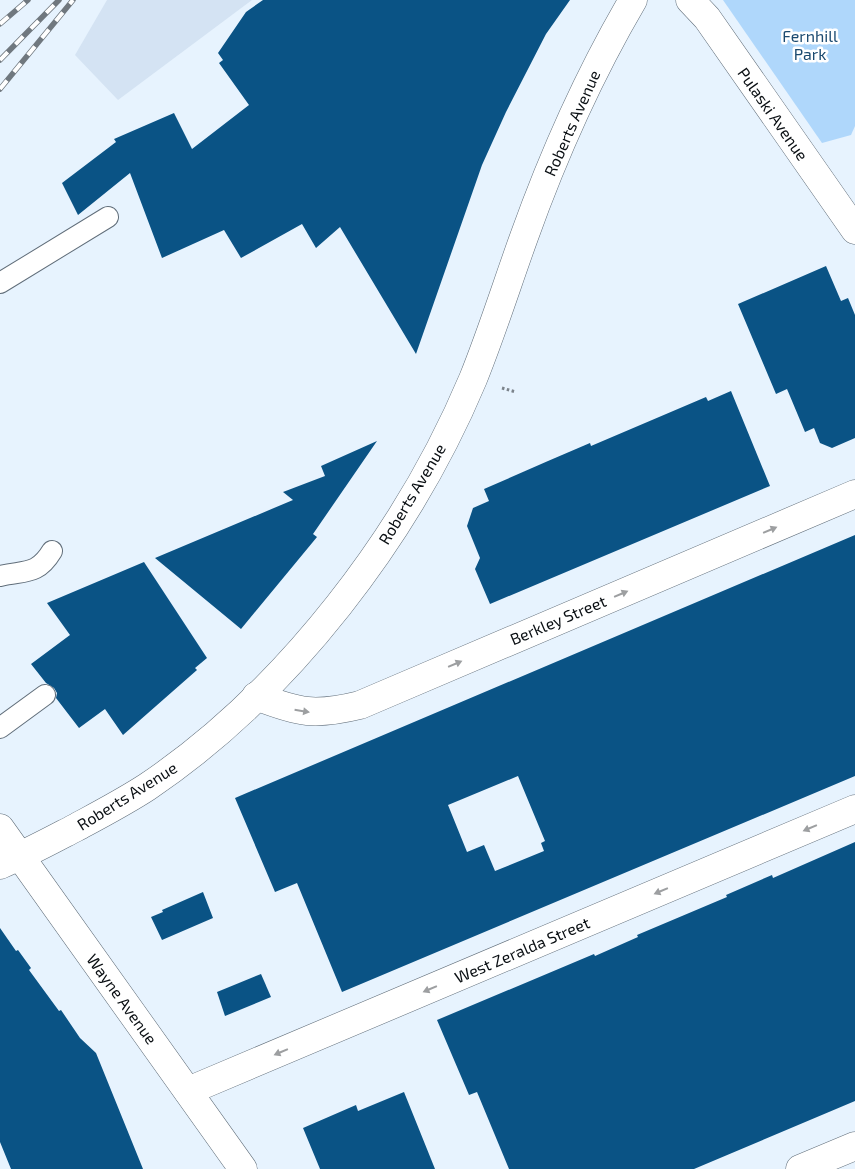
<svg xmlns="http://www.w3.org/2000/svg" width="855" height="1169" font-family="'Exo 2',sans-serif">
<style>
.built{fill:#d4e3f3}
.green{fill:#afd7fb}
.building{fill:#0a5385;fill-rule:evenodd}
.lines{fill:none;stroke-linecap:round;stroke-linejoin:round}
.lane-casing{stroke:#616e7a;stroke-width:22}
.street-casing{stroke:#616e7a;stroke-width:29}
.secondary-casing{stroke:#616e7a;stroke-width:29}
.primary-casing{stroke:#616e7a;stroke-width:29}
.path{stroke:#7b838b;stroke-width:3;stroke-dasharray:2.5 2.5;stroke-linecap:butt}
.lane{stroke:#fff;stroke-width:20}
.street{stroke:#fff;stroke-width:28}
.secondary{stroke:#fff;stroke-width:28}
.primary{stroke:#fff;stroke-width:28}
.rail-casing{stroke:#70787f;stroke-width:5.5}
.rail{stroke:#fff;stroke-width:4;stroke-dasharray:11;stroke-linecap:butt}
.oneway{fill:#9d9fa1}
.labels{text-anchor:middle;stroke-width:5;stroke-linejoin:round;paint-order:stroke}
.park-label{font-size:16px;fill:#1b4a70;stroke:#fff}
.street-label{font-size:16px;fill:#0a0f13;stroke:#fff}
</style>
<rect width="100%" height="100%" fill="#e7f3fe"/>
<polygon class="built" points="107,0 252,0 118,100 75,55"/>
<polygon class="green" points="723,0 855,0 855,126 851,135 822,143"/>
<g class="building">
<polygon points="263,0 570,0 546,34 506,112 482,165 416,354 340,227 316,248 302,224 241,258 224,230 162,258 130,173 78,215 62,183 116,142 114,139 174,113 192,149 249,105 219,63 223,60 218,53 246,12"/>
<polygon points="826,266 841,301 848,298 855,315 855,438 832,448 820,443 814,428 805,432 787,389 776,394 738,304"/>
<polygon points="731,391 770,486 490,604 475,569 480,558 467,526 473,508 489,501 484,489 548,461 590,443 591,446 706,397 708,401"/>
<polygon points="377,441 313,534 317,537 241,629 155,558 293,500 283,492 325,476 321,466"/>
<path d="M 855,535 L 855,776 L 342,992 L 297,883 L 275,892 L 235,798 ZM 518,776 L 545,841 L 541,843 L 544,851 L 495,871 L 484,845 L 467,852 L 448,805 Z"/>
<polygon points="144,562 207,658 195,668 197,670 123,735 105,709 79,728 56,698 57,693 54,688 46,683 31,664 70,635 47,603"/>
<polygon points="855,842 855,1101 694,1169 509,1169 477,1092 469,1095 437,1020 594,954 595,956 638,937 637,935 727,897 726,895 772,875 773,878"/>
<polygon points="203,892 213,918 162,940 151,917 163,912 162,910"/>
<polygon points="0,928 16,951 18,950 31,968 29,970 59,1011 61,1010 80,1038 96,1053 143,1169 11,1169 0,1142"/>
<polygon points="261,974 271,997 225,1016 217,992"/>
<polygon points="404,1092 435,1169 320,1169 303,1128 356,1105 358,1111"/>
</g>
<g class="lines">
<defs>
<g id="lane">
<polyline points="0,283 108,217"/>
<path d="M 0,576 C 24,570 37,576 52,551"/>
<polyline points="0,728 45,695"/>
</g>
<g id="street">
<polyline points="690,0 707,18 855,230"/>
<polyline points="188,1091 855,809"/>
<polyline points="800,1169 855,1146"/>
</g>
<polyline id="secondary" points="0,828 243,1169"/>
<g id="primary">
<path d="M 256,696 C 299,713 315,716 360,705 L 855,494"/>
<path d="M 0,865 C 26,854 50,841 75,828 C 99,815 124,802 147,787 C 288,692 408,534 473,379 C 492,332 507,284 524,237 C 553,156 589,75 633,0"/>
</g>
</defs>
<use href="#lane" class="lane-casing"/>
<use href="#street" class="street-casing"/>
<use href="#secondary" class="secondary-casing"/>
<use href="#primary" class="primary-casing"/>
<polyline class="path" points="502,388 516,392"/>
<use href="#lane" class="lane"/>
<use href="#street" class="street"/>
<use href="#secondary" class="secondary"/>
<use href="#primary" class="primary"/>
<defs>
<g id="rail">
<polyline points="0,24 28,0"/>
<polyline points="0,60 59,0"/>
<polyline points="0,89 73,0"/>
</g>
</defs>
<use href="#rail" class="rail-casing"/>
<use href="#rail" class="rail"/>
</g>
<defs><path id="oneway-solid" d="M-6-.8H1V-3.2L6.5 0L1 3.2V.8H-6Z" transform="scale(1.25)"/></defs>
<g class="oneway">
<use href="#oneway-solid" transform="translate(770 530) rotate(-23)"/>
<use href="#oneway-solid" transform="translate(621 594) rotate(-23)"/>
<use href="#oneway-solid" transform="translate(455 664) rotate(-23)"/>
<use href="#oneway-solid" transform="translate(302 711) rotate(9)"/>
<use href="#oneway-solid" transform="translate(810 828) rotate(157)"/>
<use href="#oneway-solid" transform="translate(661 891) rotate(157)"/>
<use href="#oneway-solid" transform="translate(430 989) rotate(157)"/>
<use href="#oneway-solid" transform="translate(281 1052) rotate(157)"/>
</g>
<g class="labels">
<g class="park-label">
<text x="810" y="42">Fernhill<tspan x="810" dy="18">Park</tspan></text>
</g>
<g class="street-label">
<text transform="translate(773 114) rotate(55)" y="6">Pulaski Avenue</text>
<text transform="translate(572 123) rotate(-66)" y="6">Roberts Avenue</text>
<text transform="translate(412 494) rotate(-59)" y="6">Roberts Avenue</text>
<text transform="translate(558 620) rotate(-23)" y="6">Berkley Street</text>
<text transform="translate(127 796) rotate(-32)" y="6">Roberts Avenue</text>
<text transform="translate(522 950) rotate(-23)" y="6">West Zeralda Street</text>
<text transform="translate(122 999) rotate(54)" y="6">Wayne Avenue</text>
</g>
</g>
</svg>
